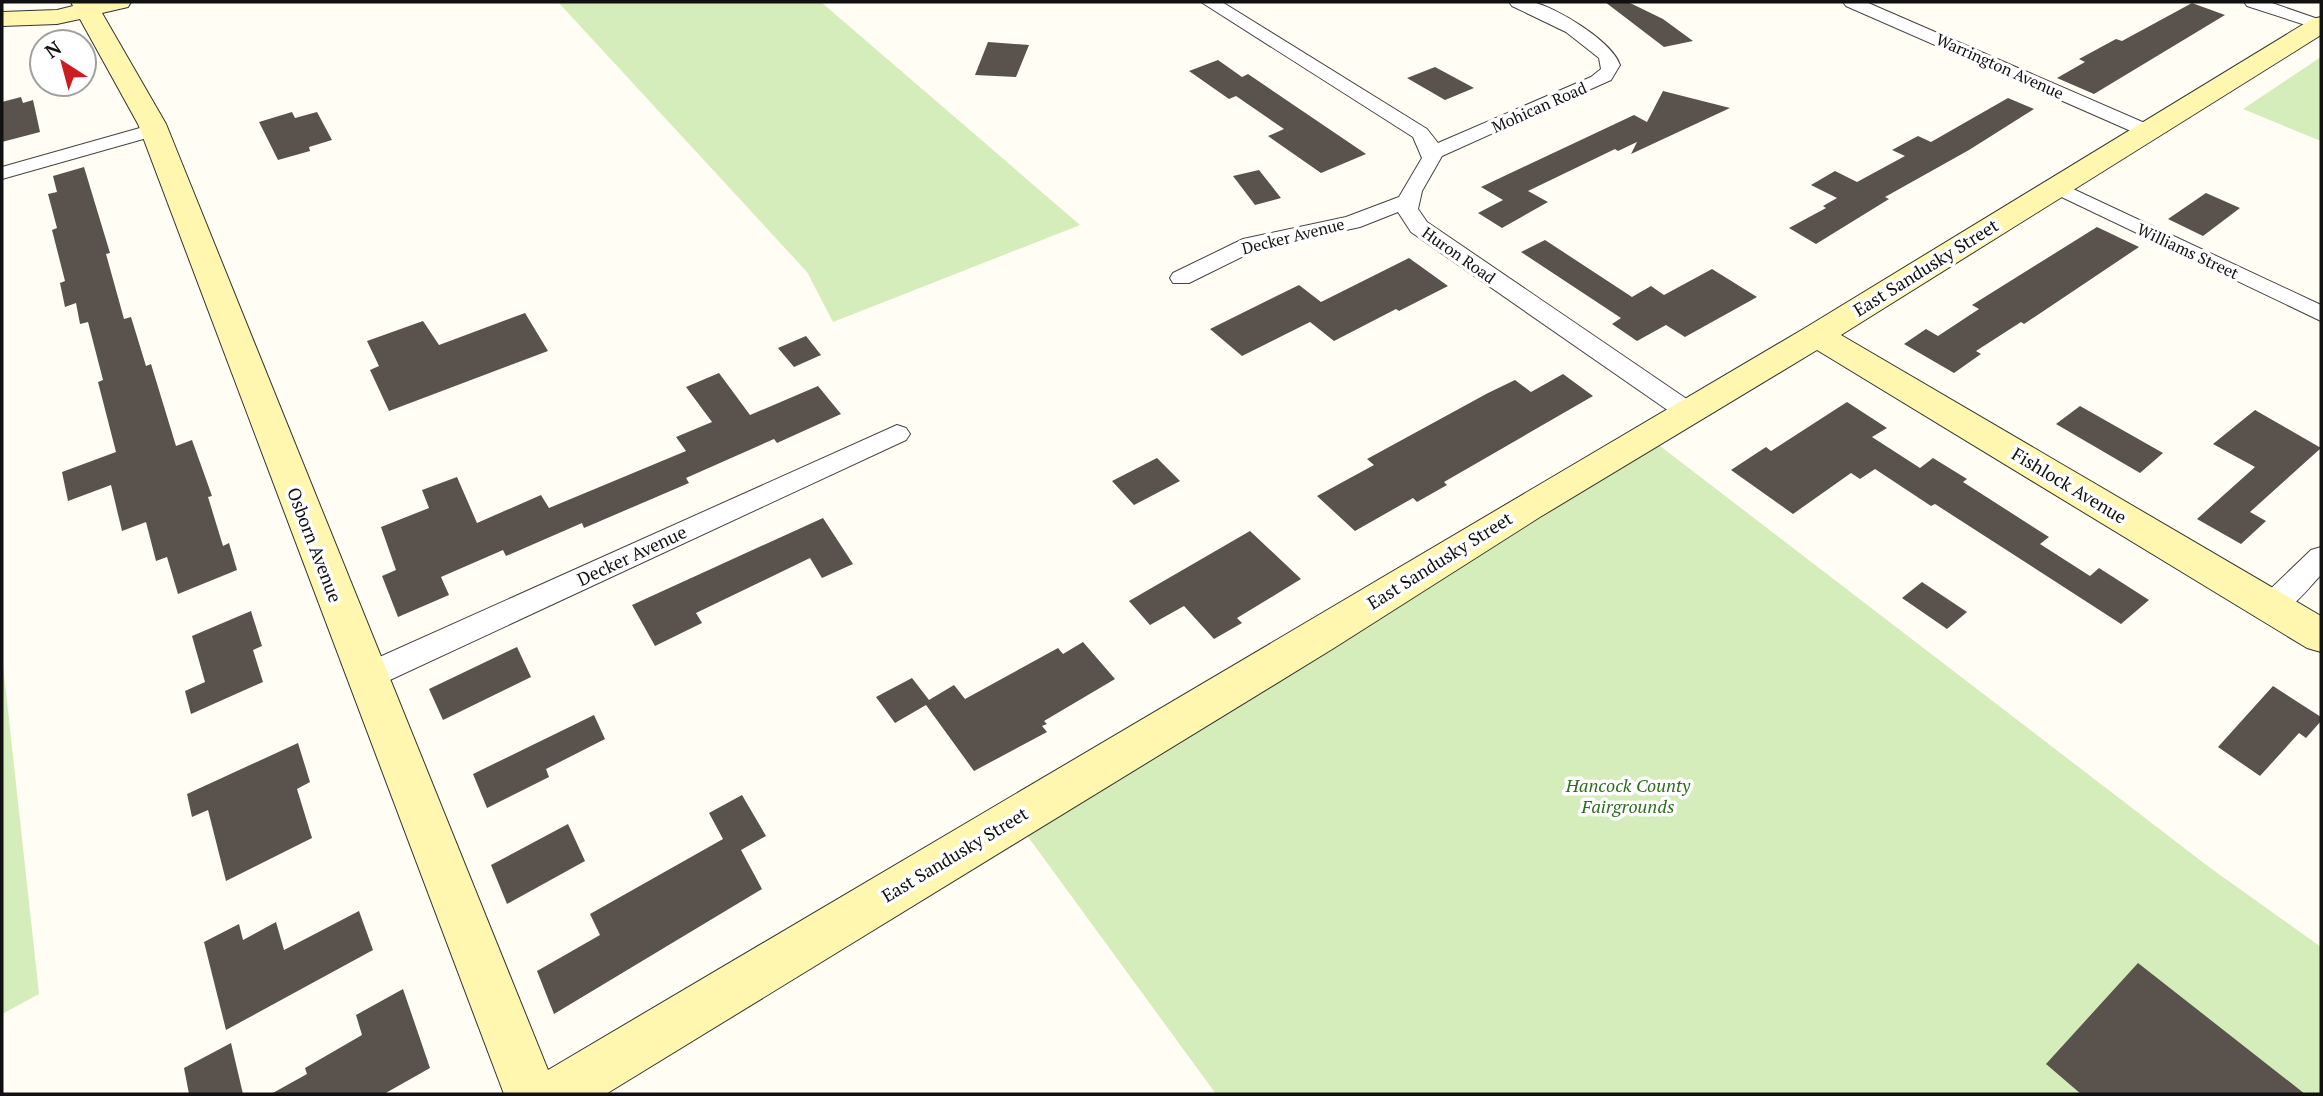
<svg xmlns="http://www.w3.org/2000/svg" width="2323" height="1096" font-family="'PT Serif',serif">
<style>
.green{fill:#d4edba}
.building{fill:#5a524c}
.lines{fill:none;stroke-linecap:round;stroke-linejoin:round}
.street-casing{stroke:#444;stroke-width:2}
.secondary-casing{stroke:#333;stroke-width:2}
.street{fill:#fff;fill-rule:evenodd}
.secondary{fill:#fff7af;fill-rule:evenodd}
.labels{text-anchor:middle;stroke-width:7;stroke-linejoin:round;paint-order:stroke}
.far-street-label{font-size:16px;fill:#111;stroke:#fff}
.street-label{font-size:18px;fill:#111;stroke:#fff}
.park-label{font-size:18px;font-style:italic;fill:#2b6e1b;stroke:#fff}
</style>
<rect width="100%" height="100%" fill="#fffdf4"/>
<g class="green">
<polygon points="558,2 821,2 1080,225 833,322 807,272"/>
<polygon points="2321,57 2321,141 2243,109"/>
<polygon points="1647,436 2209,867 2321,947 2321,1094 1216,1094 1015,819"/>
<polygon points="2,656 39,994 2,1014"/>
</g>
<g class="building">
<polygon points="1605,2 1628,2 1663,19 1693,41 1664,47"/>
<polygon points="2192,3 2225,15 2094,94 2057,78 2085,62 2079,59 2116,39 2122,41"/>
<polygon points="988,42 1029,45 1016,77 975,75"/>
<polygon points="1218,60 1242,77 1248,74 1366,154 1321,173 1268,136 1284,129 1236,96 1229,99 1189,71"/>
<polygon points="1435,67 1474,88 1445,100 1407,78"/>
<polygon points="1663,91 1730,108 1631,154 1637,142 1618,151 1615,149 1528,191 1548,202 1502,228 1478,213 1503,200 1481,187 1634,115 1647,122"/>
<polygon points="21,97 23,103 33,100 40,132 2,142 2,102"/>
<polygon points="2008,98 2034,109 1969,150 1885,197 1889,199 1816,244 1789,228 1826,208 1823,206 1837,198 1811,185 1835,171 1857,182 1905,156 1892,150 1918,136 1931,142"/>
<polygon points="292,112 295,118 317,112 332,140 309,147 310,151 278,160 259,122"/>
<polygon points="84,167 110,253 106,254 124,319 131,317 146,366 151,364 176,446 192,440 212,496 208,497 223,546 229,543 237,570 178,594 167,557 156,561 146,522 122,531 111,485 68,501 62,472 116,452 98,382 103,380 88,322 80,324 76,303 65,307 60,283 65,281 52,230 57,228 48,194 57,192 53,176"/>
<polygon points="1259,170 1281,198 1255,205 1233,176"/>
<polygon points="2206,193 2240,208 2203,236 2168,219"/>
<polygon points="2097,227 2139,247 2024,324 2021,322 1976,351 1981,354 1954,373 1904,344 1926,329 1938,336 1979,309 1972,305"/>
<polygon points="1545,240 1632,297 1651,286 1664,295 1712,269 1757,297 1685,337 1666,325 1637,341 1612,324 1621,318 1521,252"/>
<polygon points="1409,258 1448,286 1399,311 1396,309 1334,341 1310,322 1242,356 1210,329 1299,285 1321,302"/>
<polygon points="525,313 548,351 389,411 370,370 379,366 367,341 423,321 439,345"/>
<polygon points="806,336 821,355 794,367 778,348"/>
<polygon points="719,373 750,415 818,386 841,414 777,443 774,439 686,478 689,483 584,528 582,523 506,556 503,550 441,577 449,595 398,617 382,576 396,570 381,527 429,508 422,490 457,477 477,523 541,495 549,508 686,451 676,437 712,422 686,387"/>
<polygon points="1563,374 1593,396 1444,482 1447,485 1417,502 1413,498 1355,531 1317,496 1374,465 1367,459 1488,393 1515,380 1531,392"/>
<polygon points="1847,402 1887,428 1872,437 1920,468 1933,458 1967,479 1963,482 2049,537 2040,544 2090,576 2099,568 2149,600 2121,624 1935,504 1931,506 1875,469 1860,479 1851,473 1793,514 1731,470 1766,447 1771,451"/>
<polygon points="2080,406 2163,453 2140,473 2056,424"/>
<polygon points="2255,410 2321,448 2250,512 2266,521 2241,544 2197,519 2255,467 2213,444"/>
<polygon points="1157,458 1180,481 1134,505 1112,481"/>
<polygon points="823,518 853,564 822,578 810,558 696,613 702,623 655,646 632,605"/>
<polygon points="1250,531 1301,579 1237,618 1242,623 1214,639 1184,606 1150,625 1129,601"/>
<polygon points="1922,582 1967,612 1947,629 1902,598"/>
<polygon points="251,611 262,646 253,650 263,682 191,714 185,691 205,682 192,636"/>
<polygon points="1083,642 1115,679 1044,721 1047,724 1042,726 1047,732 974,771 926,705 895,723 876,697 912,678 929,700 954,685 965,699 1058,648 1063,654"/>
<polygon points="517,647 531,677 443,720 429,689"/>
<polygon points="2273,686 2321,717 2321,721 2306,738 2299,733 2260,776 2218,747"/>
<polygon points="594,715 605,739 546,769 549,777 487,808 473,774"/>
<polygon points="298,743 310,782 297,789 312,838 226,881 208,810 192,817 187,794"/>
<polygon points="742,795 766,836 741,850 762,889 554,1014 537,971 600,935 590,914 723,839 709,813"/>
<polygon points="568,824 585,861 507,904 491,865"/>
<polygon points="359,911 373,950 226,1030 204,942 239,924 243,940 276,922 284,950"/>
<polygon points="2138,963 2305,1094 2081,1094 2046,1064"/>
<polygon points="403,989 430,1068 384,1094 271,1094 307,1074 305,1068 362,1035 356,1015"/>
<polygon points="231,1043 243,1094 189,1094 184,1068"/>
</g>
<g class="lines">
<defs>
<g id="street">
<path d="M 1201,2 L 1222,2 L 1427,129 L 1438,143 L 1591,77 L 1601,69 L 1599,58 L 1566,32 L 1512,6 L 1509,2 C 1516,2 1525,0 1532,2 C 1556,7 1612,41 1620,65 L 1611,80 L 1442,156 L 1422,191 L 1418,209 L 1427,222 L 1697,406 L 1701,412 L 1697,418 L 1688,421 L 1679,418 L 1411,232 L 1398,212 L 1360,227 L 1258,249 L 1189,283 L 1173,283 L 1170,278 L 1173,273 L 1243,239 L 1346,217 L 1399,197 L 1422,158 L 1413,137 Z"/>
<polygon points="1843,2 1866,2 2154,127 2157,131 2154,135 2140,135 1846,6"/>
<polygon points="2244,2 2269,2 2321,20 2321,30 2247,6"/>
<polygon points="154,124 161,126 164,130 161,134 2,179 2,167"/>
<polygon points="2056,181 2321,305 2321,321 2049,191 2045,187 2049,183"/>
<polygon points="897,425 906,428 910,434 906,440 377,686 366,690 355,686 351,677 355,668"/>
<path d="M 2321,547 L 2321,575 C 2305,591 2285,622 2261,614 L 2256,606 L 2261,598 L 2311,550 Z"/>
</g>
<polygon id="secondary" points="71,2 131,2 128,7 102,13 166,124 548,1070 1805,328 2312,19 2321,17 2321,35 1841,335 2321,616 2321,652 2307,648 1817,350 1540,517 1334,648 606,1094 504,1094 138,124 80,19 57,24 2,26 2,12 57,10 73,6"/>
</defs>
<use href="#street" class="street-casing"/>
<use href="#secondary" class="secondary-casing"/>
<use href="#street" class="street"/>
<use href="#secondary" class="secondary"/>
</g>
<g class="labels">
<g class="far-street-label">
<text transform="translate(2000 66) rotate(24)" y="6">Warrington Avenue</text>
<text transform="translate(1539 107) rotate(-24)" y="6">Mohican Road</text>
<text transform="translate(1293 236) rotate(-14)" y="6">Decker Avenue</text>
<text transform="translate(2188 251) rotate(25)" y="6">Williams Street</text>
<text transform="translate(1459 255) rotate(35)" y="6">Huron Road</text>
</g>
<g class="street-label">
<text transform="translate(1926 268) rotate(-32)" y="6">East Sandusky Street</text>
<text transform="translate(2069 486) rotate(31)" y="6">Fishlock Avenue</text>
<text transform="translate(314 545) rotate(69)" y="6">Osborn Avenue</text>
<text transform="translate(632 556) rotate(-25)" y="6">Decker Avenue</text>
<text transform="translate(1440 561) rotate(-32)" y="6">East Sandusky Street</text>
<text transform="translate(955 855) rotate(-31)" y="6">East Sandusky Street</text>
</g>
<g class="park-label">
<text x="1628" y="792">Hancock County<tspan x="1628" dy="21">Fairgrounds</tspan></text>
</g>
</g>
<rect width="2323" height="1096" fill="none" stroke="#111111" stroke-width="7"/>
<g transform="translate(63 63) rotate(324)"><circle r="33" fill="#ffffff" stroke="#a0a0a0" stroke-width="2"/>
<path d="M0-5L12 26L0 18L-12 26Z" fill="#cb1e24"/>
<text y="-10" font-size="19" font-weight="bold" text-anchor="middle" fill="#111111">N</text>
</g>
</svg>
